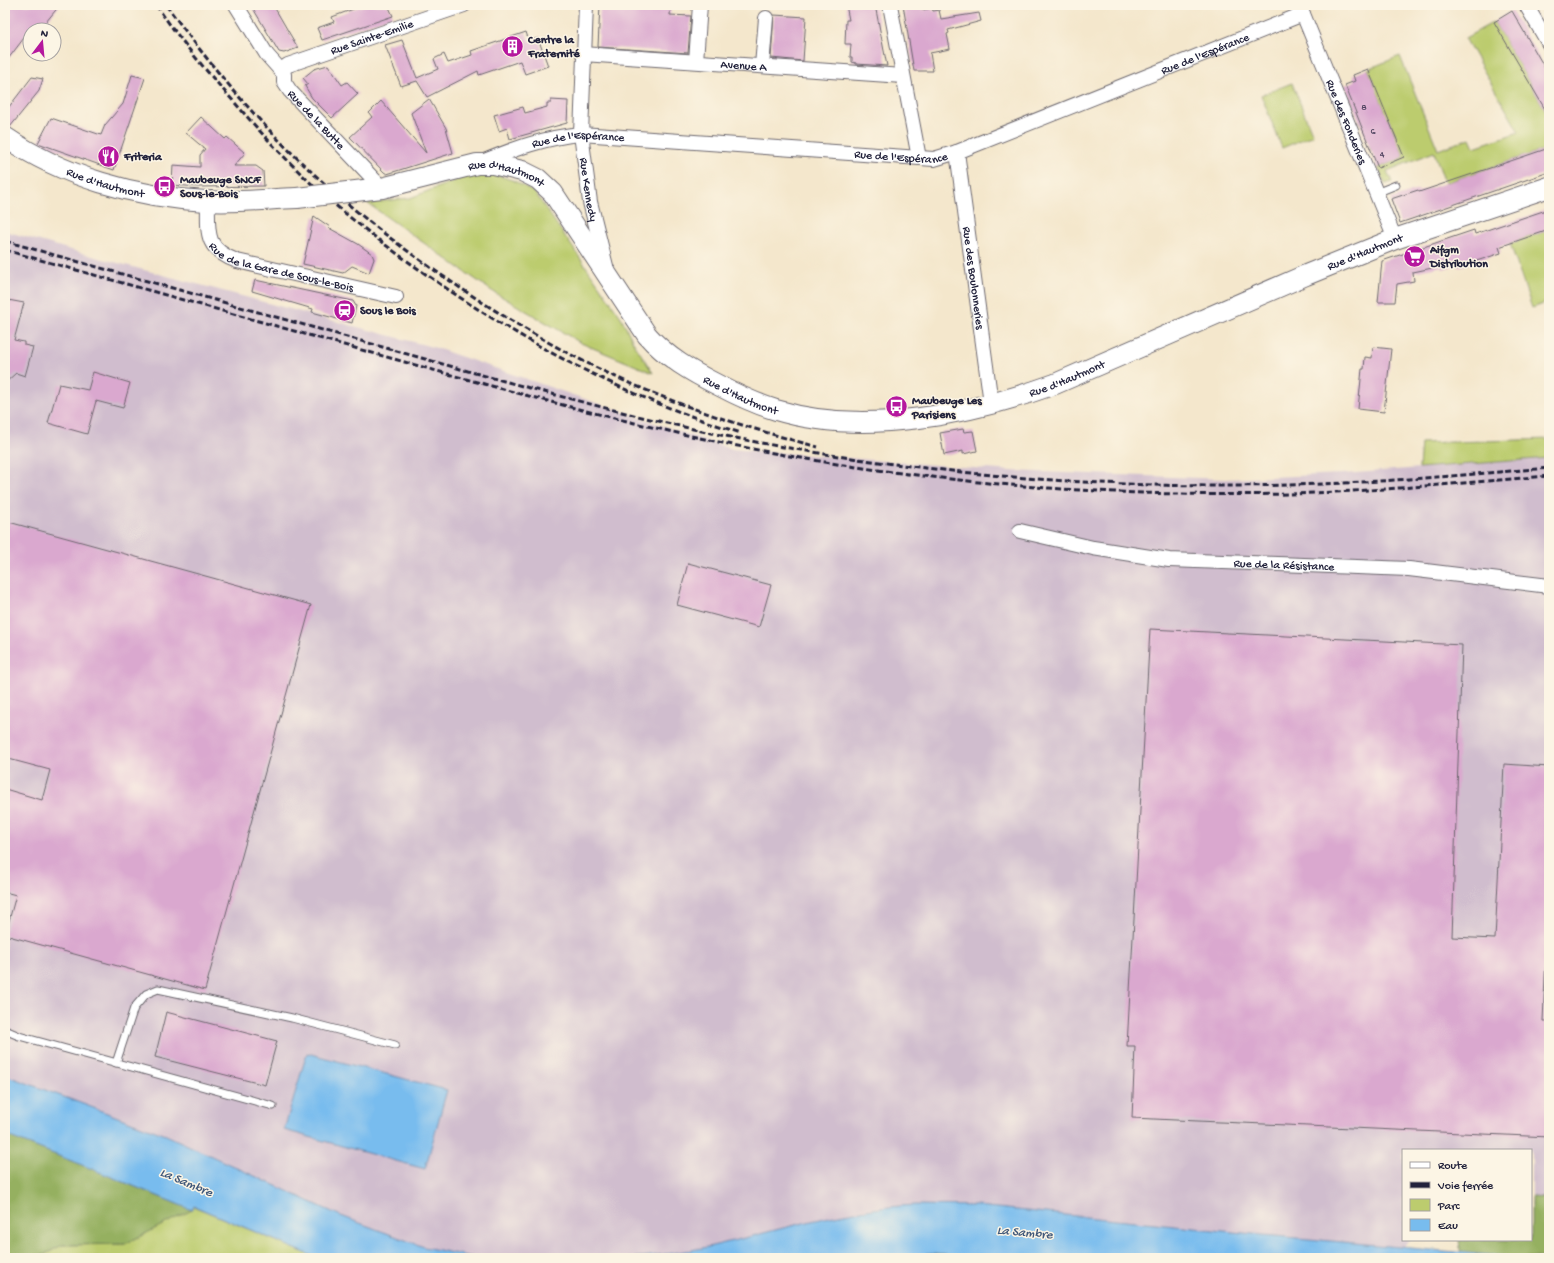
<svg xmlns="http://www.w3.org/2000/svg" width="1554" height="1263" font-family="'Gochi Hand',sans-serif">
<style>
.industrial{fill:#d0bdce}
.green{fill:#bccc6e;stroke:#6f7754}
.forest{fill:#95b061;stroke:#5c694e}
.water{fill:#78bcee;stroke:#4d6f94}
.building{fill:#daa8cf}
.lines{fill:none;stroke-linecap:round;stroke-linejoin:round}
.lane-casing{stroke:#6c676e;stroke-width:9}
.street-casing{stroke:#6c676e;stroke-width:16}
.secondary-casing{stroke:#6c676e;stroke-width:22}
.lane{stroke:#fff;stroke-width:7}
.street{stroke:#fff;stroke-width:14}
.secondary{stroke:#fff;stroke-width:20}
.rail{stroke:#22223b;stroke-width:3;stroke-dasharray:6 3;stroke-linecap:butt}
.secondary-bridge-casing{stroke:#6c676e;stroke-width:22;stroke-linecap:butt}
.secondary-bridge{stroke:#fff;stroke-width:20}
.labels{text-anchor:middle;stroke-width:3;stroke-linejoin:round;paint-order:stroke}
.number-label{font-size:10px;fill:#504460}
.street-label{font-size:12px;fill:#22223b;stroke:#fcf5e5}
.poi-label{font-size:12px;font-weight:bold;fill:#22223b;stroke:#fcf5e5;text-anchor:start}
.water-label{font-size:13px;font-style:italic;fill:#40587a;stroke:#fcf5e5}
</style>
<rect width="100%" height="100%" fill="#fcf5e5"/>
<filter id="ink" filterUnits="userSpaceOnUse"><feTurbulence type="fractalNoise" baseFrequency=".025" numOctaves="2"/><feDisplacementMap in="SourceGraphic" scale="8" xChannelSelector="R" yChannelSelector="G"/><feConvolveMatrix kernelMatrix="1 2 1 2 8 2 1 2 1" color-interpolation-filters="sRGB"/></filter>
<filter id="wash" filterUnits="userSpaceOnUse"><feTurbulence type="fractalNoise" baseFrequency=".012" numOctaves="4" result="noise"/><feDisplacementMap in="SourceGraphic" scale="16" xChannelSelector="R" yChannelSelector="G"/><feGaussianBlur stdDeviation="0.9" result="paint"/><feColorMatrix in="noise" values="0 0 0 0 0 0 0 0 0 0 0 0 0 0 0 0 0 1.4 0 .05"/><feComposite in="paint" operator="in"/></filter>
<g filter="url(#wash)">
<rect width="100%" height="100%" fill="#f4e7cc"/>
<polygon class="industrial" points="5,231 99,258 436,348 731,449 1012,471 1225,479 1343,474 1549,458 1549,1198 1531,1197 1531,1150 1403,1150 1403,1240 1411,1240 1393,1258 984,1258 932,1254 882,1258 317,1258 194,1206 192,1210 87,1167 5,1135"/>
<g class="green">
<polygon points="1494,22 1549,116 1549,148 1445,183 1434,152 1387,171 1392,182 1385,184 1378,168 1404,157 1400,147 1381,146 1371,151 1369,144 1395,134 1387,117 1362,127 1359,121 1385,111 1378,94 1352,104 1349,97 1375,86 1368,69 1400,56 1438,150 1470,138 1474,147 1519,132 1465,38"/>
<polygon points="1292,83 1313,135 1282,148 1261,95"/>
<polygon points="472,174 497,175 515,181 535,193 621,317 633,342 653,373 581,343 492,291 367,203 410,198"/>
<polygon points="1549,230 1549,302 1532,308 1510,243"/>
<polygon points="1549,439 1549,458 1419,468 1421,443"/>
<polygon points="193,1206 317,1258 38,1258 62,1245 125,1244"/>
<polygon points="932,1254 984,1258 882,1258"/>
</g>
<g class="forest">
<polygon points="5,1135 87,1167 192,1210 125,1244 62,1245 38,1258 5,1258"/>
<polygon points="1531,1197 1549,1198 1549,1258 1461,1258 1459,1240 1531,1240"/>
</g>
<g class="water">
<polygon points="307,1053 447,1090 425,1169 284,1130"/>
<polygon points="5,1075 166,1135 341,1216 424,1247 476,1258 317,1258 194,1206 192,1210 87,1167 5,1135"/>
<path d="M 916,1205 L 977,1206 L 1263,1235 L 1524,1258 L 984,1258 L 932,1254 L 882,1258 L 629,1258 C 655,1256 682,1252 708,1247 C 777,1231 845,1208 916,1205 Z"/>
</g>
<g id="blocks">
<g class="building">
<polygon points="5,5 60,5 41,28 36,24 30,30 5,63"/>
<polygon points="251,5 273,5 298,48 284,53 279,52"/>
<polygon points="364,5 388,5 393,16 322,40 317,28 334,22 332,17"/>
<polygon points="600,5 634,5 659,7 659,5 671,5 670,15 691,16 688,53 598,47"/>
<polygon points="846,5 875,5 887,66 856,64 856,63 852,62 852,57 850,57 851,44 845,44 846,20 849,20"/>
<polygon points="903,5 922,5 923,10 932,8 933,11 939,10 941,19 979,13 981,21 948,30 949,33 947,34 950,49 930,53 933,71 914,71"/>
<polygon points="1512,11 1549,75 1549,116 1494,22"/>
<polygon points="774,15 806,17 803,61 771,58"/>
<polygon points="526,32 529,41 538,38 548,66 525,74 520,61 479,75 478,71 427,97 417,81 401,86 385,45 402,40 417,78 438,69 434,59 444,54 448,63 472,55 471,51"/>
<polygon points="328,65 342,85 347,82 358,94 332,118 312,98 305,86 308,84 303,78 314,69"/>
<polygon points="1368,69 1404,157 1378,168 1345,85 1355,81 1353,75"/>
<polygon points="132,75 145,78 114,170 38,143 51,118 101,135 105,125 123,104"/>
<polygon points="32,77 43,79 39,91 10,127 5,126 5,112"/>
<polygon points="429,99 446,128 453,153 387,174 384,172 350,137 372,117 369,113 381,101 426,153 411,113"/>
<polygon points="551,100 568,101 567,123 510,139 507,128 499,131 494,115 523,107 525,113 547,107 547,103 551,103"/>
<polygon points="201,117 225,139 227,137 245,153 234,166 256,166 263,171 264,186 200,187 172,185 173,165 200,167 200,155 205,149 186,133"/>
<polygon points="1549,148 1549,172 1400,223 1391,199 1418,190 1419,192"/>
<polygon points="1549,209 1549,230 1499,247 1501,253 1458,267 1458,264 1443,269 1442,266 1413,272 1414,281 1397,284 1395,302 1378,302 1382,261 1474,230 1475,234"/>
<polygon points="314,216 330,227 329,228 358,244 372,254 374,259 369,273 352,266 343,273 303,264"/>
<polygon points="255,280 353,301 356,306 352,323 312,312 313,309 252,291"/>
<polygon points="8,300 24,303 14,340 24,342 24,345 33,347 25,376 16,373 5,383 5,310"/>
<polygon points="1373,347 1391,349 1384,412 1358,409 1362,369 1364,369 1365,357 1372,358"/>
<polygon points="93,372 130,383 123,408 96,401 87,434 48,423 59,384 88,390"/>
<polygon points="963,429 964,432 973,431 977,451 963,454 963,451 944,455 940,433"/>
<polygon points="5,521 311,605 205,990 5,935 16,895 5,892 5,789 42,800 50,770 5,758 8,744 5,744"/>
<polygon points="688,563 771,585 759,627 677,605"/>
<polygon points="1150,629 1462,645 1452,937 1495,939 1504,764 1549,767 1549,911 1548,911 1543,1021 1549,1021 1549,1137 1132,1118 1135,1046 1127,1046"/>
<polygon points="166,1012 277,1041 265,1085 155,1057"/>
</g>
</g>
</g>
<g filter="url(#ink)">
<use href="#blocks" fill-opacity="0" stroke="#6c676e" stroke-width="1"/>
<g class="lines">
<defs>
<g id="lane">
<polyline points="1376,193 1396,185"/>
<polyline points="5,1030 19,1036 273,1106"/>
<polyline points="116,1063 134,1008 146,994 158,989 292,1018 395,1045"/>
</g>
<g id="street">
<path id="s1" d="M 236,5 L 267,55 L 284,74 L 284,82 L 290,91 L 382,188"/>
<path id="s2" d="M 586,5 L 581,134 L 590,202 L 606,266"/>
<polyline points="890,5 919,158"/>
<path id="s3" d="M 1297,5 L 1303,14 L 1395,239"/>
<polyline points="1526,5 1549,44"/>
<path id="s4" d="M 583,54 L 903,76"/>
<polyline points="696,61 700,5"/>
<polyline points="762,66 766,18"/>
<path id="s5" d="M 281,70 L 288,65 L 464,5"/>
<path id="s6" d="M 957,152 L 991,403"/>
<path id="s7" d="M 482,162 C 514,149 546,137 581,134 L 934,159 L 957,152 L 1303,14"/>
<path id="s8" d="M 208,201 C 208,232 204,249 237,261 L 396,297"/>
<path id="s9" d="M 1020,531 L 1093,548 L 1169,560 L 1409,569 L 1549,586"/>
</g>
<g id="secondary">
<path id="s10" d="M 5,137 C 64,177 135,197 206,201 C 236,203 267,199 297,198"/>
<path id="s11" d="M 364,190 L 382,188 L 477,164 L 493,164 L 522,171 L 538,179 L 553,193 L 647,335 C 666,357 692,372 718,385 C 737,395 756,404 776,410 C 864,437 971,414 1055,384 L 1306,275 L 1395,239 L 1549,187"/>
</g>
</defs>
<use href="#lane" class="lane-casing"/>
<use href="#street" class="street-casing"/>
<use href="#secondary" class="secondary-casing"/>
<use href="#lane" class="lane"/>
<use href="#street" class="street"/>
<use href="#secondary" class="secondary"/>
<g class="rail">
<path d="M 156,5 C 180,40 207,72 235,103 C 261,133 288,162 317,189 C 356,224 399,256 443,286 C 536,350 632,399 741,433"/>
<path d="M 166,5 C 213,69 265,131 324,183 C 369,224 418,260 468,293 C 521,328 576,360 634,385 C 694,411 755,430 818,447"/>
<path d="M 5,241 C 132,277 259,312 386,348 C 485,376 584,404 684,427 C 781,449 881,464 981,474 C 1083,484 1186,488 1289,485 C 1376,483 1462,475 1549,468"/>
<path d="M 5,250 C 137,287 269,324 401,361 C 559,405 716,448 878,470 C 1014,489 1152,497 1289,494 C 1376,491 1462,483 1549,476"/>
</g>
<defs>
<polyline id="secondary-bridge" points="297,198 364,190"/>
</defs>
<use href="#secondary-bridge" class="secondary-bridge-casing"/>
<use href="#secondary-bridge" class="secondary-bridge"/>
</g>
</g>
<defs>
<symbol id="building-disc" viewBox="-11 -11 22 22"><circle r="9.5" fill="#b5179e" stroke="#fcf5e5"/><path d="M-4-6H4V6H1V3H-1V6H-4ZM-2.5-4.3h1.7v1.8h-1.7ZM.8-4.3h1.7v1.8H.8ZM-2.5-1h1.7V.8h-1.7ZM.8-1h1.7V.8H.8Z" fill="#fff"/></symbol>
<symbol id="restaurant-disc" viewBox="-11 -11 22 22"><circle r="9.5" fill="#b5179e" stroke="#fcf5e5"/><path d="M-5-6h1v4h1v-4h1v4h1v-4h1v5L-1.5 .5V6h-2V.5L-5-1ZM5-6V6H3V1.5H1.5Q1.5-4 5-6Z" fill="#fff"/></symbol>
<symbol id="bus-disc" viewBox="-11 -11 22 22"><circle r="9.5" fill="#b5179e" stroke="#fcf5e5"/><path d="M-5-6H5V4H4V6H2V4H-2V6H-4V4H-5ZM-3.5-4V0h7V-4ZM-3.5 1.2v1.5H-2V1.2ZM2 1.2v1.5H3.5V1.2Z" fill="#fff"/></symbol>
<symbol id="supermarket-disc" viewBox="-11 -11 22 22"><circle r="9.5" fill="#b5179e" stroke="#fcf5e5"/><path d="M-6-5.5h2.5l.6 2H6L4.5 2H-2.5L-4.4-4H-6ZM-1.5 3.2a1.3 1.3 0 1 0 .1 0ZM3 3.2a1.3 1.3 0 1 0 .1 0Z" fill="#fff"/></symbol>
<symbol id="station-disc" viewBox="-11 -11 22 22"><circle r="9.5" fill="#b5179e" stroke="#fcf5e5"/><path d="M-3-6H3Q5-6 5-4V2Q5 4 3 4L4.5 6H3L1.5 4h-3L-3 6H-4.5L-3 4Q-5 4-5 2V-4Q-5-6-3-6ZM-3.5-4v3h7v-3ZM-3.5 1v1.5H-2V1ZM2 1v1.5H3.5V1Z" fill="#fff"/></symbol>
</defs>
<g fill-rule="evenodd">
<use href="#building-disc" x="500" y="34" width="25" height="25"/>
<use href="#restaurant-disc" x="96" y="144" width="25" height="25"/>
<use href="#bus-disc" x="152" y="174" width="25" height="25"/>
<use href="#supermarket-disc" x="1402" y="244" width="25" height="25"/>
<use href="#station-disc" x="332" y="298" width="25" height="25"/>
<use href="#bus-disc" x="884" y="394" width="25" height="25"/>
</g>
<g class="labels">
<g class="number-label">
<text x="1364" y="110">8</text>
<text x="1373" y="134">6</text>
<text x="1382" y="157">4</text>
</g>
<g class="street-label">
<text dy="4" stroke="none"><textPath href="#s5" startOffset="97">Rue Sainte-Emilie</textPath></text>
<text dy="4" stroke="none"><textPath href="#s7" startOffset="748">Rue de l'Espérance</textPath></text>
<text dy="4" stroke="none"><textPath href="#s4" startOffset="161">Avenue A</textPath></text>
<text dy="4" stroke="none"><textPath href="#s1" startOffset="142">Rue de la Butte</textPath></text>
<text dy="4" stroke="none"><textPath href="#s3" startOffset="127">Rue des Fonderies</textPath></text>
<text dy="4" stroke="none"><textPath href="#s7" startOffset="100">Rue de l'Espérance</textPath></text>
<text dy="4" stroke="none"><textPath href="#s7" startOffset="424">Rue de l'Espérance</textPath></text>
<text dy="4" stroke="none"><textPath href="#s11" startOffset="147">Rue d'Hautmont</textPath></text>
<text dy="4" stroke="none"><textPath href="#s10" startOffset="111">Rue d'Hautmont</textPath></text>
<text dy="4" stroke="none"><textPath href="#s2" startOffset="185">Rue Kennedy</textPath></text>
<text dy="4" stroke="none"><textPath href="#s11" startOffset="1143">Rue d'Hautmont</textPath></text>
<text dy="4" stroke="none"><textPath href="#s8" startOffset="118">Rue de la Gare de Sous-le-Bois</textPath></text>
<text dy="4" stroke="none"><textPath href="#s6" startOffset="127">Rue des Boulonneries</textPath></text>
<text dy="4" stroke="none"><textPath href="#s11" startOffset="819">Rue d'Hautmont</textPath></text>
<text dy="4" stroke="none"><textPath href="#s11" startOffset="483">Rue d'Hautmont</textPath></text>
<text dy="4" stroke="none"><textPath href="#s9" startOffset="267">Rue de la Résistance</textPath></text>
</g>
<g class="poi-label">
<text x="528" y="43">Centre la<tspan x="528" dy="14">Fraternité</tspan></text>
<text x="124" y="160">Friteria</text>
<text x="180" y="183">Maubeuge SNCF<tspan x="180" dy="14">Sous-le-Bois</tspan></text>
<text x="1430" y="253">Aifgm<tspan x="1430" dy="14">Distribution</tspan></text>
<text x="360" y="314">Sous le Bois</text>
<text x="912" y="404">Maubeuge Les<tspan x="912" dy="14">Parisiens</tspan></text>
</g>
<g class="water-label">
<text transform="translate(187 1181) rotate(23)" y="5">La Sambre</text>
<text transform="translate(1025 1231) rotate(5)" y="5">La Sambre</text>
</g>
</g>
<rect width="1554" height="1263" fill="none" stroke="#fcf5e5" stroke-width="20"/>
<rect x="1402" y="1149" width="130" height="92" fill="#fcf5e5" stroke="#a5a1a1"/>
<rect x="1410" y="1162" width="20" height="6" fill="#ffffff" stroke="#a5a1a1"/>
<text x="1438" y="1169" font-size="12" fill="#22223b">Route</text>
<rect x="1410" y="1182" width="20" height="6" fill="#22223b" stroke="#a5a1a1"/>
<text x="1438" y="1189" font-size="12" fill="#22223b">Voie ferrée</text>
<rect x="1410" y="1199" width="20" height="12" fill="#bccc6e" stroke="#a5a1a1"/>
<text x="1438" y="1209" font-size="12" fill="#22223b">Parc</text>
<rect x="1410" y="1219" width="20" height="12" fill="#78bcee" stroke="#a5a1a1"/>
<text x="1438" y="1229" font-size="12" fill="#22223b">Eau</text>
<g transform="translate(42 42) rotate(16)"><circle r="19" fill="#fcf5e5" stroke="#a5a1a1"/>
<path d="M0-3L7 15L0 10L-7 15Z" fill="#b5179e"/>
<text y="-6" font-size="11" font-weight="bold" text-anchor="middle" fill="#22223b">N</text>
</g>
</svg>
